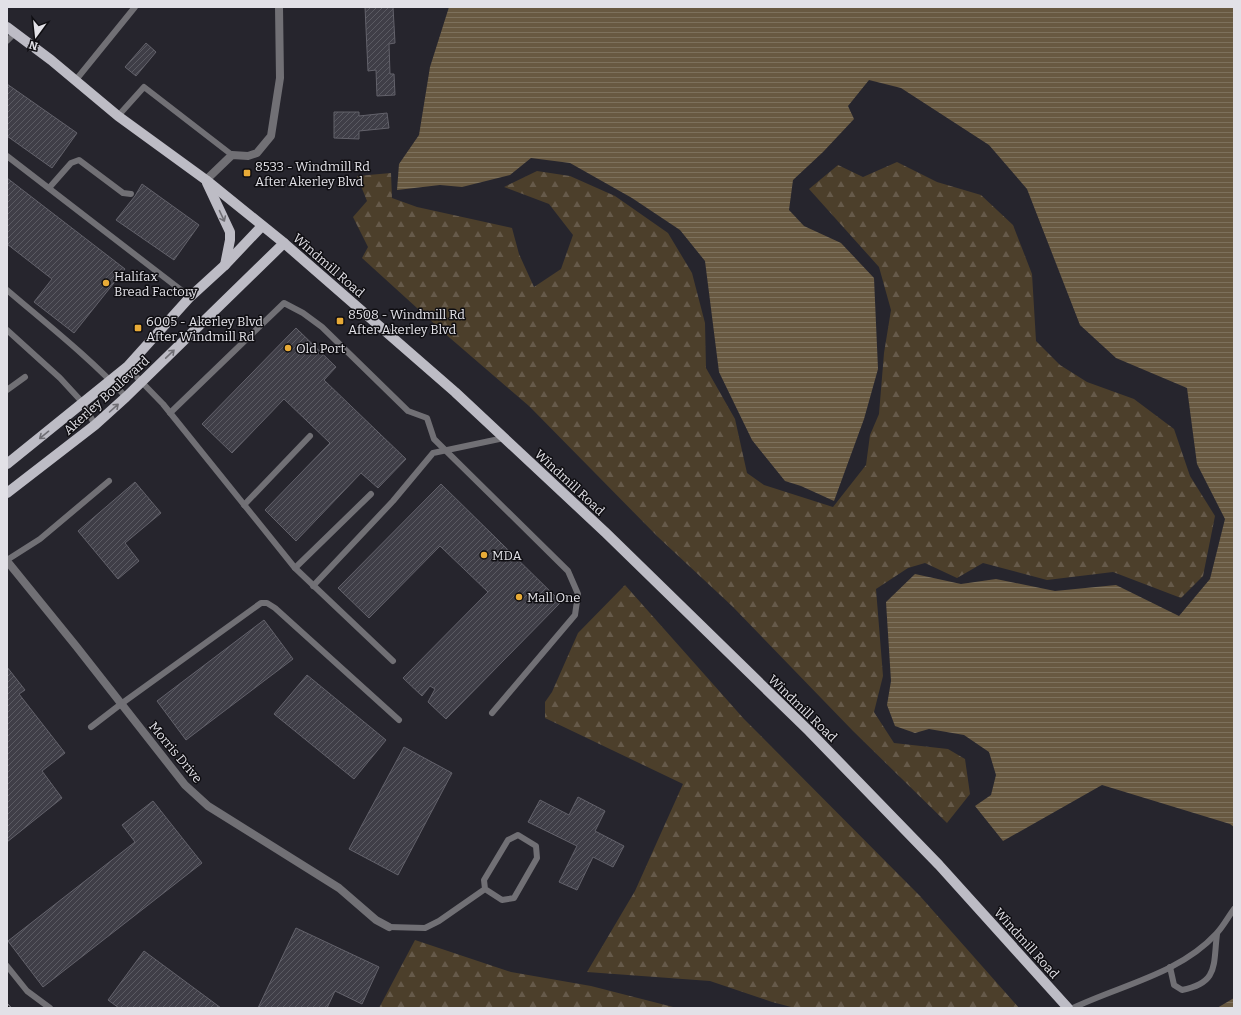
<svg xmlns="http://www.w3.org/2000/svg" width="1241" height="1015" font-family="Bitter,serif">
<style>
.forest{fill:url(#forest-firs)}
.water{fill:url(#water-rules)}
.building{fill:url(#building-hatch);stroke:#63626b}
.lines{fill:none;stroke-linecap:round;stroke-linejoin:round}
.lane{stroke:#717075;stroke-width:6}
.street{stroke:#717075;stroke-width:8}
.primary{stroke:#bdbcc5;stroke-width:10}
.rail-casing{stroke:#a7a6ad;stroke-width:4.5}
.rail{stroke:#0f0e12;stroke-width:3;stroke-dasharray:9;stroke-linecap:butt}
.oneway{stroke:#6f6e74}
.poi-dot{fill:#e8ab37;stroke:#0f0e12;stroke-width:1.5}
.labels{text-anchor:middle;stroke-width:3;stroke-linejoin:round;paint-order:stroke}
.poi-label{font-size:13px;fill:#e2e1e7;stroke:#0f0e12;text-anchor:start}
.street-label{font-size:13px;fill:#e2e1e7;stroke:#0f0e12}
</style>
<defs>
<pattern id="forest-firs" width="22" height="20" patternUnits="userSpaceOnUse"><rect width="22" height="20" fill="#4c3f2b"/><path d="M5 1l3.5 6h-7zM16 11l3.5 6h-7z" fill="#665a4a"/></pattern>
<pattern id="water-rules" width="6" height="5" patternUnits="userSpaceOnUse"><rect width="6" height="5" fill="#685941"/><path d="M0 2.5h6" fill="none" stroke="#7d715c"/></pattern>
<pattern id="building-hatch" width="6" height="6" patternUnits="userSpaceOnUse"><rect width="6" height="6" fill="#3f3e47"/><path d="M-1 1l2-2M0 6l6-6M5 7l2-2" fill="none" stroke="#5a5a62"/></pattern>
</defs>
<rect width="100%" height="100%" fill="#26252d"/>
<g class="forest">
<polygon points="897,162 937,182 981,195 1013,225 1032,274 1036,341 1060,365 1087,382 1134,399 1174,429 1190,476 1215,516 1203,576 1181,598 1113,572 1047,580 983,563 957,578 925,563 908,568 876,589 883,676 874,712 894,743 948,749 965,759 970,794 947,823 853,731 732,606 658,537 529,406 450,338 362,258 368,247 353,217 367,201 357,176 391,173 392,198 417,207 512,228 519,254 534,287 561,269 573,235 549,204 504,187 537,171 570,176 615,196 668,233 692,273 705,323 706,368 735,419 747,473 764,485 833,507 866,465 870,435 879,414 884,353 891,310 879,267 809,189 838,165 863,177"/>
<polygon points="625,585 744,719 920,896 1019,1008 795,1008 772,1002 710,981 587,972 635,891 683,784 545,718 545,702 552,692 578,633"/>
<polygon points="415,940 511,972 591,986 677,1008 379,1008"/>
</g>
<g class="water">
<polygon points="449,7 1234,7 1234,827 1230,824 1102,785 1003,841 975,806 991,795 996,775 989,752 964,735 929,729 915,733 895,726 887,705 891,681 886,602 915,574 961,584 996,579 1055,591 1116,585 1179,616 1210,579 1225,519 1197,464 1187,388 1116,358 1080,325 1027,189 989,145 901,88 869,80 848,106 854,119 823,152 793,180 789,210 804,226 841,243 874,278 878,369 864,419 834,501 801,486 785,481 752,440 719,372 705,261 680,230 632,198 570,163 531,158 510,175 462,187 440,185 397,190 399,164 419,135 430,67"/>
<polygon points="1234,998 1234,1008 1217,1008"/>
</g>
<g class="building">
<polygon points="365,7 393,7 395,43 389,44 390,74 394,74 395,95 377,96 376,70 368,71"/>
<polygon points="146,43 156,52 136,76 125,67"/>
<polygon points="7,84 77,133 52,168 7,136"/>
<polygon points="334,112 359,112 359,116 387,113 389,128 359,131 359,139 334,138"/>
<polygon points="7,178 125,269 74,333 34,302 52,279 7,244"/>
<polygon points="142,184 199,225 174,260 116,220 135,196"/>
<polygon points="296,328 336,367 324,380 406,459 378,488 361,473 296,541 265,510 330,443 284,399 232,453 202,424"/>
<polygon points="135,482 161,513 125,543 139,561 118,579 78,531"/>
<polygon points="441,484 561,602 446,719 428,702 435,689 430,686 422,696 403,678 488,592 440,546 369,618 338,588"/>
<polygon points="264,620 293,659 186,740 157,701"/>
<polygon points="7,667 25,690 19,694 65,753 42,771 62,798 7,842"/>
<polygon points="307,675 386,740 354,779 274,714"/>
<polygon points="404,747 452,773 398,875 349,849"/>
<polygon points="578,797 605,811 595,831 624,846 613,867 593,857 577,890 559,882 577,846 528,822 540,800 569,815"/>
<polygon points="153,801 202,863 43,987 8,941 135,842 122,825"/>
<polygon points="296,928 379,967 362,1004 335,991 327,1008 258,1008"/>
<polygon points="144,951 221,1008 119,1008 108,1000"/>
</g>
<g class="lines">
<g class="lane">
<polyline points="7,41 15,33"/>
<polyline points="75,81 135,7"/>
<polyline points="118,116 144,87 232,155"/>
<polyline points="7,156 190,297"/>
<polyline points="49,188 71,163 79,160 123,193 131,194"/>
<path d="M 7,290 C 48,325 90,358 126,397"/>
<polyline points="7,330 60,378 83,403 95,425"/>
<polyline points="127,367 163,404 295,568 393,661"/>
<polyline points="7,390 25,377"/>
<polyline points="170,413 284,303 303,313 322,327 408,411 427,418 434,439 568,571 578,594 575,615 492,713"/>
<polyline points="244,505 310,436"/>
<polyline points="7,560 40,539 109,481"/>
<polyline points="295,568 371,494"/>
<polyline points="313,586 393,501 433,453 504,438"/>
<polyline points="91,727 121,704 261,603 267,603 275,608 399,720"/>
<polyline points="389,927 425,928 439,921 485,889 484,880 508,840 518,835 536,846 537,858 514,898 502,900 485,889"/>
<polyline points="7,966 27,991 50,1008"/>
<path d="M 1170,967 L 1174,985 L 1182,990 C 1219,983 1213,965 1217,934"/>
<path d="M 1073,1008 C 1121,985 1179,974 1216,934 C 1223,927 1228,917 1234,909"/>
</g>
<g class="street">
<polyline points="206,180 232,155 248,156 257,153 271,136 280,78 279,7"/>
<polyline points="7,561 76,646 185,785 208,806 339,888 376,920 389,927"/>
</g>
<g class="primary">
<polyline points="7,27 51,60 118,116 206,180 284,243 455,392 606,533 809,731 939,865 1068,1008"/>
<polyline points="207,183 230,232 230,240 225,265"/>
<polyline points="7,464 127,367 190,297 225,265 262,226"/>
<polyline points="7,493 95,425 126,397 284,243"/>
</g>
<defs>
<polyline id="rail" points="7,1006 9,1008"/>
</defs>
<use href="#rail" class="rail-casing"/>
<use href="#rail" class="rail"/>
</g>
<defs><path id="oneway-shaft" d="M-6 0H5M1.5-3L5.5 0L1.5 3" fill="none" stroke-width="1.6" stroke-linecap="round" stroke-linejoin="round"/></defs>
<g class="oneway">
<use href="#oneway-shaft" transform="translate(222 216) rotate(65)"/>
<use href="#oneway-shaft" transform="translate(170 354) rotate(-44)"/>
<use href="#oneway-shaft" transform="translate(114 408) rotate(-42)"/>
<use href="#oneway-shaft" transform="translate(44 435) rotate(141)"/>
</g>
<g class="poi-dot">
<rect x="243" y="169" width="8" height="8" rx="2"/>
<circle cx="106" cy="283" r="4"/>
<rect x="336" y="317" width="8" height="8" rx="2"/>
<rect x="134" y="324" width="8" height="8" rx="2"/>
<circle cx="288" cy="348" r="4"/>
<circle cx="484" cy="555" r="4"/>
<circle cx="519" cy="597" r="4"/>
</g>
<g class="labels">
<g class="poi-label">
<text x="255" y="171">8533 - Windmill Rd<tspan x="255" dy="15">After Akerley Blvd</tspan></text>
<text x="114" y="281">Halifax<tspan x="114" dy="15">Bread Factory</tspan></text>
<text x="348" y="319">8508 - Windmill Rd<tspan x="348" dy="15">After Akerley Blvd</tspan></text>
<text x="146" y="326">6005 - Akerley Blvd<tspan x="146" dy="15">After Windmill Rd</tspan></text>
<text x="296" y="353">Old Port</text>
<text x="492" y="560">MDA</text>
<text x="527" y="602">Mall One</text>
</g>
<g class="street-label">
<text transform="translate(329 265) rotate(41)" y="5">Windmill Road</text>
<text transform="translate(106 395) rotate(-42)" y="5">Akerley Boulevard</text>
<text transform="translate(570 482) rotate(43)" y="5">Windmill Road</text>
<text transform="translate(803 708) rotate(44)" y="5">Windmill Road</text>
<text transform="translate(176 752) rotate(50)" y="5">Morris Drive</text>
<text transform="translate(1027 943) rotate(48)" y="5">Windmill Road</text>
</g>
</g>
<rect width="1241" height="1015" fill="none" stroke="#e2e1e7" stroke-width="16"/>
<g transform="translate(36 36) rotate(195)" stroke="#0f0e12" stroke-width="3" paint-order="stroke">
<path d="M0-3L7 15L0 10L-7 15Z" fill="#e2e1e7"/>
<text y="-6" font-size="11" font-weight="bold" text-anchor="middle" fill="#e2e1e7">N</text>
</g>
</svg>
